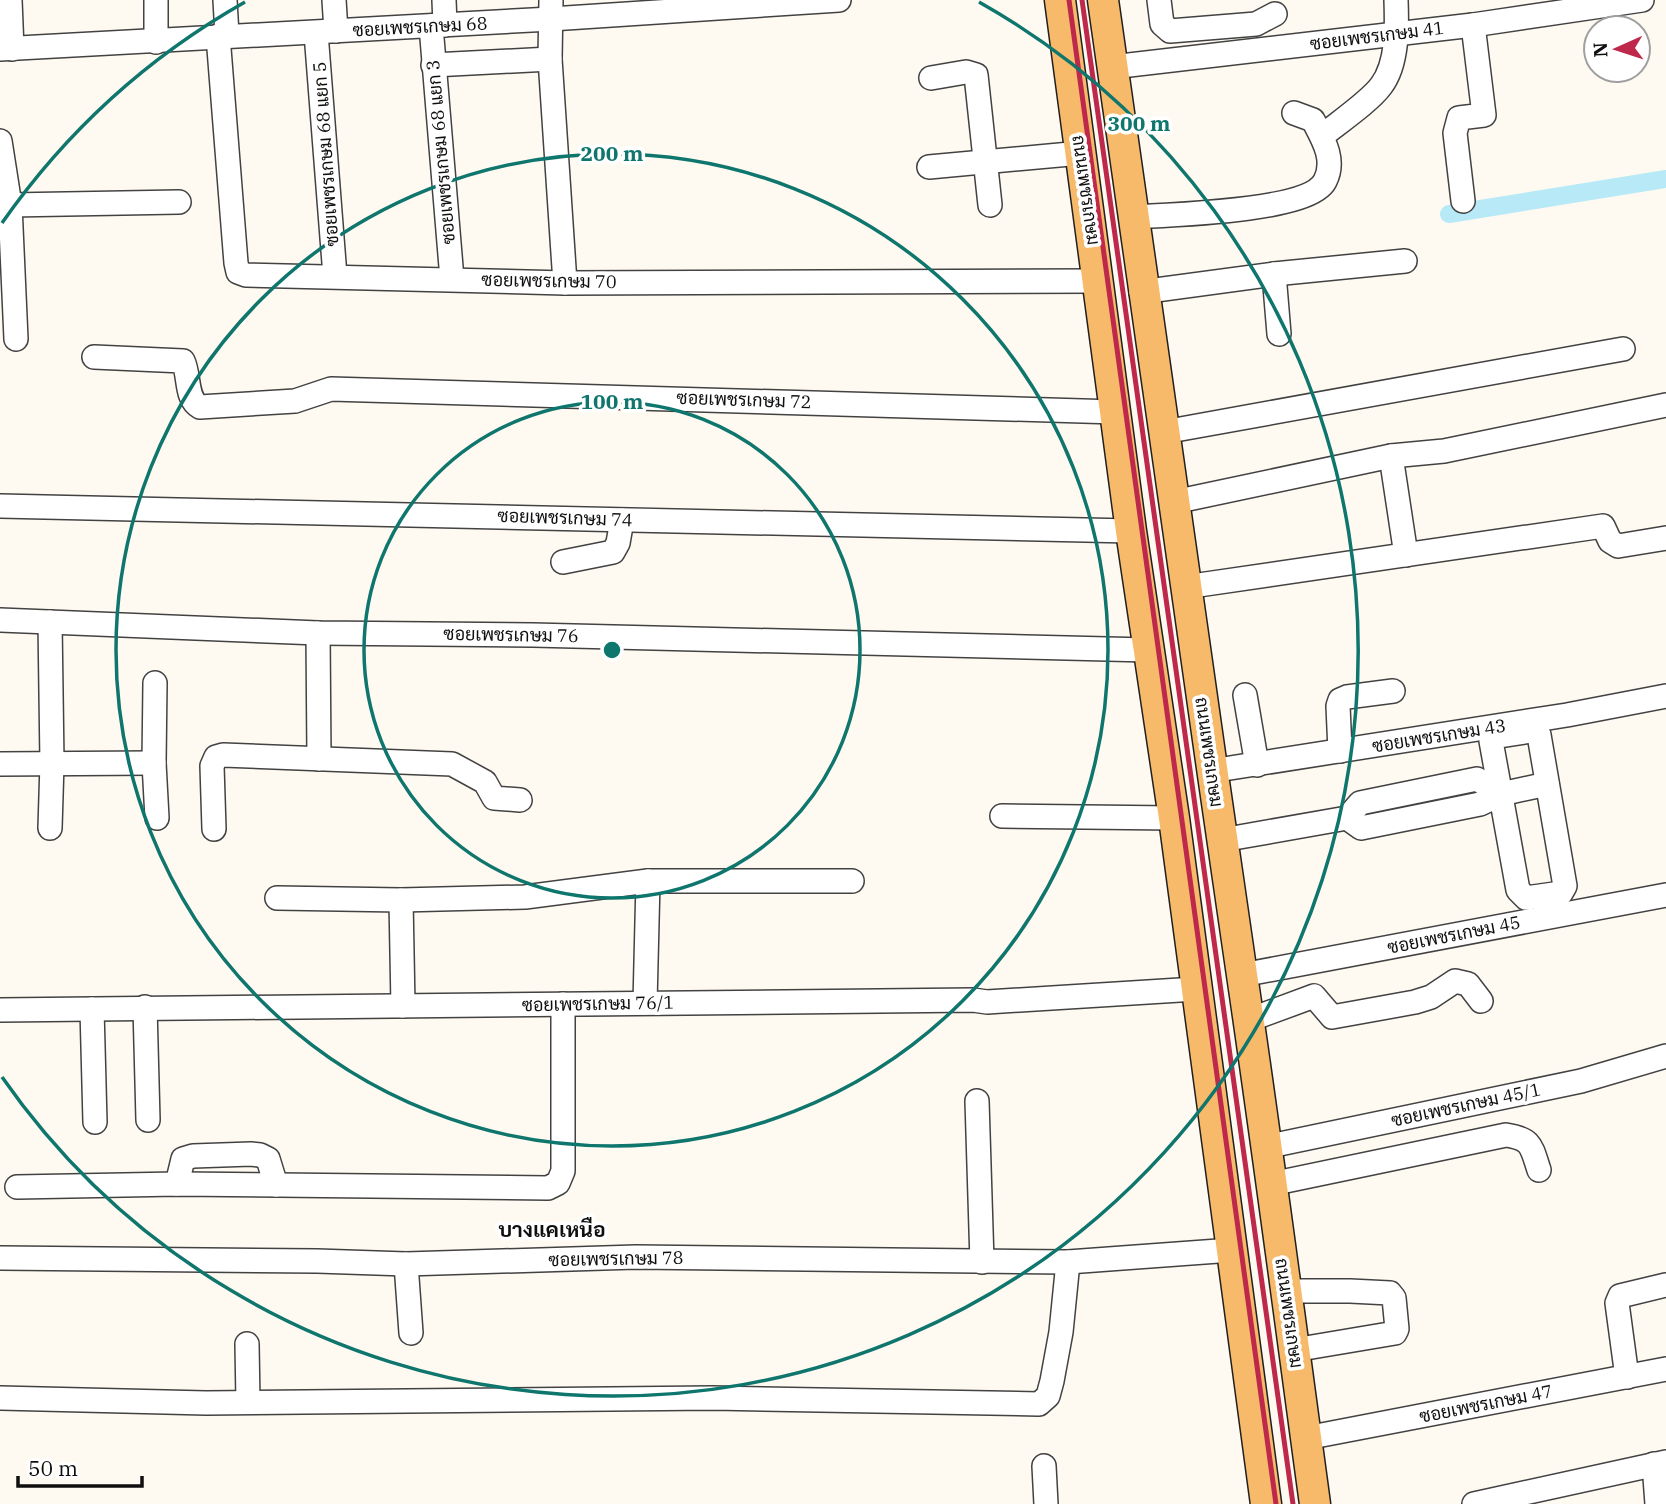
<svg xmlns="http://www.w3.org/2000/svg" width="1666" height="1504" font-family="'IBM Plex Serif',Sarabun,serif">
<style>
.lines{fill:none;stroke-linecap:round;stroke-linejoin:round}
.canal{stroke:#b7eaf6;stroke-width:18}
.minor-casing{stroke:#424242;stroke-width:26}
.major-casing{stroke:#202020;stroke-width:33}
.minor{stroke:#fff;stroke-width:23}
.major{stroke:#f6ba6a;stroke-width:30}
.rail{stroke:#be284b;stroke-width:5}
.ring{fill:none;stroke:#0f766e;stroke-width:3.5}
.labels{text-anchor:middle;stroke-width:7;stroke-linejoin:round;paint-order:stroke}
.street-label{font-size:18px;fill:#0f0f0f;stroke:#fff}
.quarter-label{font-size:21px;font-weight:bold;fill:#0f0f0f;stroke:#fff}
.centre{fill:#0f766e;stroke:#fff;stroke-width:3.5}
.ring-label{font-size:21px;text-anchor:middle;font-weight:bold;fill:#0f766e;stroke:#fff;stroke-width:7;stroke-linejoin:round;paint-order:stroke}
</style>
<rect width="100%" height="100%" fill="#fffaf1"/>
<g class="lines">
<polyline class="canal" points="1449,214 1666,179"/>
<defs>
<g id="minor">
<polyline points="10,0 12,49"/>
<polyline points="156,0 156,42"/>
<polyline points="225,0 227,35"/>
<polyline points="334,0 336,31"/>
<polyline points="444,0 445,25"/>
<polyline points="551,0 550,59 565,283"/>
<polyline points="1159,0 1162,24 1170,31 1256,24 1275,14"/>
<polyline points="431,26 452,279"/>
<polyline points="316,33 335,276"/>
<polyline points="218,36 236,263 238,272 246,275 565,283 1098,281"/>
<polyline points="0,49 551,19 839,0"/>
<polyline points="433,65 550,59"/>
<polyline points="1112,67 1473,25 1642,0"/>
<polyline points="931,78 966,72 976,75 990,205"/>
<path d="M 1322,136 C 1338,123 1369,102 1381,86 C 1398,64 1397,26 1396,0"/>
<polyline points="0,141 10,205 179,202"/>
<polyline points="929,167 1081,153"/>
<polyline points="1463,201 1455,133 1459,118 1484,115 1473,25"/>
<polyline points="10,205 16,339"/>
<path d="M 1132,217 C 1166,215 1309,212 1325,181 C 1336,160 1323,139 1313,120 L 1294,113"/>
<polyline points="1274,274 1279,334"/>
<polyline points="1141,292 1274,274 1405,261"/>
<path d="M 94,357 L 183,361 C 190,375 185,399 200,407 L 295,401 L 331,389 L 1116,412"/>
<polyline points="1164,432 1623,349"/>
<polyline points="1391,456 1406,555"/>
<polyline points="1174,502 1391,456 1444,451 1666,405"/>
<polyline points="0,506 1131,531"/>
<polyline points="563,562 613,552 618,543 622,520"/>
<polyline points="1185,587 1603,526 1610,541 1618,546 1666,538"/>
<polyline points="0,620 318,633 533,635 1148,650"/>
<polyline points="50,622 52,763 50,828"/>
<polyline points="318,633 319,759"/>
<polyline points="155,683 154,763 157,818"/>
<polyline points="1245,695 1257,765"/>
<polygon points="1531,731 1537,732 1539,735 1565,886 1561,893 1526,898 1518,890 1491,741 1493,737"/>
<polyline points="1340,751 1338,706 1340,700 1347,697 1393,691"/>
<polyline points="0,764 154,763"/>
<polyline points="1211,771 1567,715 1666,696"/>
<polygon points="1477,779 1501,794 1480,804 1361,828 1347,818 1360,803"/>
<polyline points="1501,794 1547,784"/>
<polyline points="1002,816 1174,818"/>
<polyline points="214,829 212,766 216,757 223,755 452,764 485,782 494,798 520,800"/>
<polyline points="1222,840 1347,818"/>
<polyline points="277,898 401,900 525,897 648,881 852,881"/>
<polyline points="401,900 403,1006"/>
<polyline points="1242,975 1666,895"/>
<polyline points="645,1003 648,881"/>
<polyline points="145,1007 148,1120"/>
<polyline points="92,1009 95,1122"/>
<polyline points="0,1010 973,1000 987,1002 1196,989"/>
<polyline points="1249,1020 1314,996 1332,1017 1415,1002 1431,997 1455,981 1468,984 1481,1001"/>
<polyline points="977,1101 982,1262"/>
<polyline points="1265,1147 1581,1081 1666,1056"/>
<polyline points="177,1184 183,1159 193,1156 251,1154 260,1155 268,1159 276,1185"/>
<path d="M 1271,1184 L 1506,1135 C 1532,1139 1531,1146 1539,1170"/>
<polyline points="17,1187 177,1184 548,1188 558,1183 563,1171 563,1004"/>
<polyline points="0,1258 317,1261 406,1264 636,1257 1068,1262 1232,1250"/>
<polyline points="406,1264 411,1333"/>
<polyline points="1286,1291 1350,1291 1390,1293 1394,1298 1397,1329 1395,1333 1294,1350"/>
<polyline points="247,1344 248,1402"/>
<polyline points="1627,1377 1617,1303 1620,1296 1666,1285"/>
<polyline points="0,1398 206,1403 713,1398 1039,1404 1048,1396 1052,1381 1061,1332 1068,1262"/>
<polyline points="1306,1438 1666,1369"/>
<polyline points="1654,1464 1657,1504"/>
<polyline points="1044,1466 1046,1504"/>
<polyline points="1474,1504 1666,1462"/>
</g>
<g id="major">
<polyline points="1060,0 1131,531 1174,818 1266,1504"/>
<path d="M 1103,0 C 1147,325 1195,650 1242,975 C 1268,1151 1291,1328 1315,1504"/>
</g>
</defs>
<use href="#minor" class="minor-casing"/>
<use href="#major" class="major-casing"/>
<use href="#minor" class="minor"/>
<use href="#major" class="major"/>
<g class="rail">
<polyline points="1069,0 1276,1504"/>
<polyline points="1082,0 1293,1504"/>
</g>
</g>
<g class="ring">
<circle cx="612" cy="650" r="248"/>
<circle cx="612" cy="650" r="496"/>
<path d="M2 223A745 745 0 0 1 245 2M979 2A745 745 0 1 1 2 1077"/>
</g>
<g class="labels">
<g class="street-label">
<text transform="translate(420 27) rotate(-3)" y="6">ซอยเพชรเกษม 68</text>
<text transform="translate(1377 36) rotate(-7)" y="6">ซอยเพชรเกษม 41</text>
<text transform="translate(441 152) rotate(-95)" y="6">ซอยเพชรเกษม 68 แยก 3</text>
<text transform="translate(326 154) rotate(-94)" y="6">ซอยเพชรเกษม 68 แยก 5</text>
<text transform="translate(1086 190) rotate(82)" y="6">ถนนเพชรเกษม</text>
<text transform="translate(549 281) rotate(1)" y="6">ซอยเพชรเกษม 70</text>
<text transform="translate(744 400) rotate(2)" y="6">ซอยเพชรเกษม 72</text>
<text transform="translate(565 518) rotate(2)" y="6">ซอยเพชรเกษม 74</text>
<text transform="translate(511 635) rotate(1)" y="6">ซอยเพชรเกษม 76</text>
<text transform="translate(1439 736) rotate(-9)" y="6">ซอยเพชรเกษม 43</text>
<text transform="translate(1209 752) rotate(82)" y="6">ถนนเพชรเกษม</text>
<text transform="translate(1454 935) rotate(-11)" y="6">ซอยเพชรเกษม 45</text>
<text transform="translate(598 1004) rotate(-1)" y="6">ซอยเพชรเกษม 76/1</text>
<text transform="translate(1466 1105) rotate(-12)" y="6">ซอยเพชรเกษม 45/1</text>
<text transform="translate(616 1259) rotate(-1)" y="6">ซอยเพชรเกษม 78</text>
<text transform="translate(1289 1313) rotate(82)" y="6">ถนนเพชรเกษม</text>
<text transform="translate(1486 1404) rotate(-11)" y="6">ซอยเพชรเกษม 47</text>
</g>
<g class="quarter-label">
<text x="552" y="1237">บางแคเหนือ</text>
</g>
</g>
<circle cx="612" cy="650" r="10" class="centre"/>
<g class="ring-label">
<text x="1139" y="131">300 m</text>
<text x="612" y="161">200 m</text>
<text x="612" y="409">100 m</text>
</g>
<g transform="translate(1617 49) rotate(267)"><circle r="33" fill="#ffffff" stroke="#9f9f9f" stroke-width="2"/>
<path d="M0-5L12 26L0 18L-12 26Z" fill="#be284b"/>
<text y="-10" font-size="19" font-weight="bold" text-anchor="middle" fill="#0f0f0f">N</text>
</g>
<path d="M18 1476v10h124v-10" fill="none" stroke="#0f0f0f" stroke-width="3.5"/>
<text x="28" y="1476" font-size="21" fill="#0f0f0f" stroke="#ffffff" stroke-width="5" paint-order="stroke">50 m</text>
</svg>
